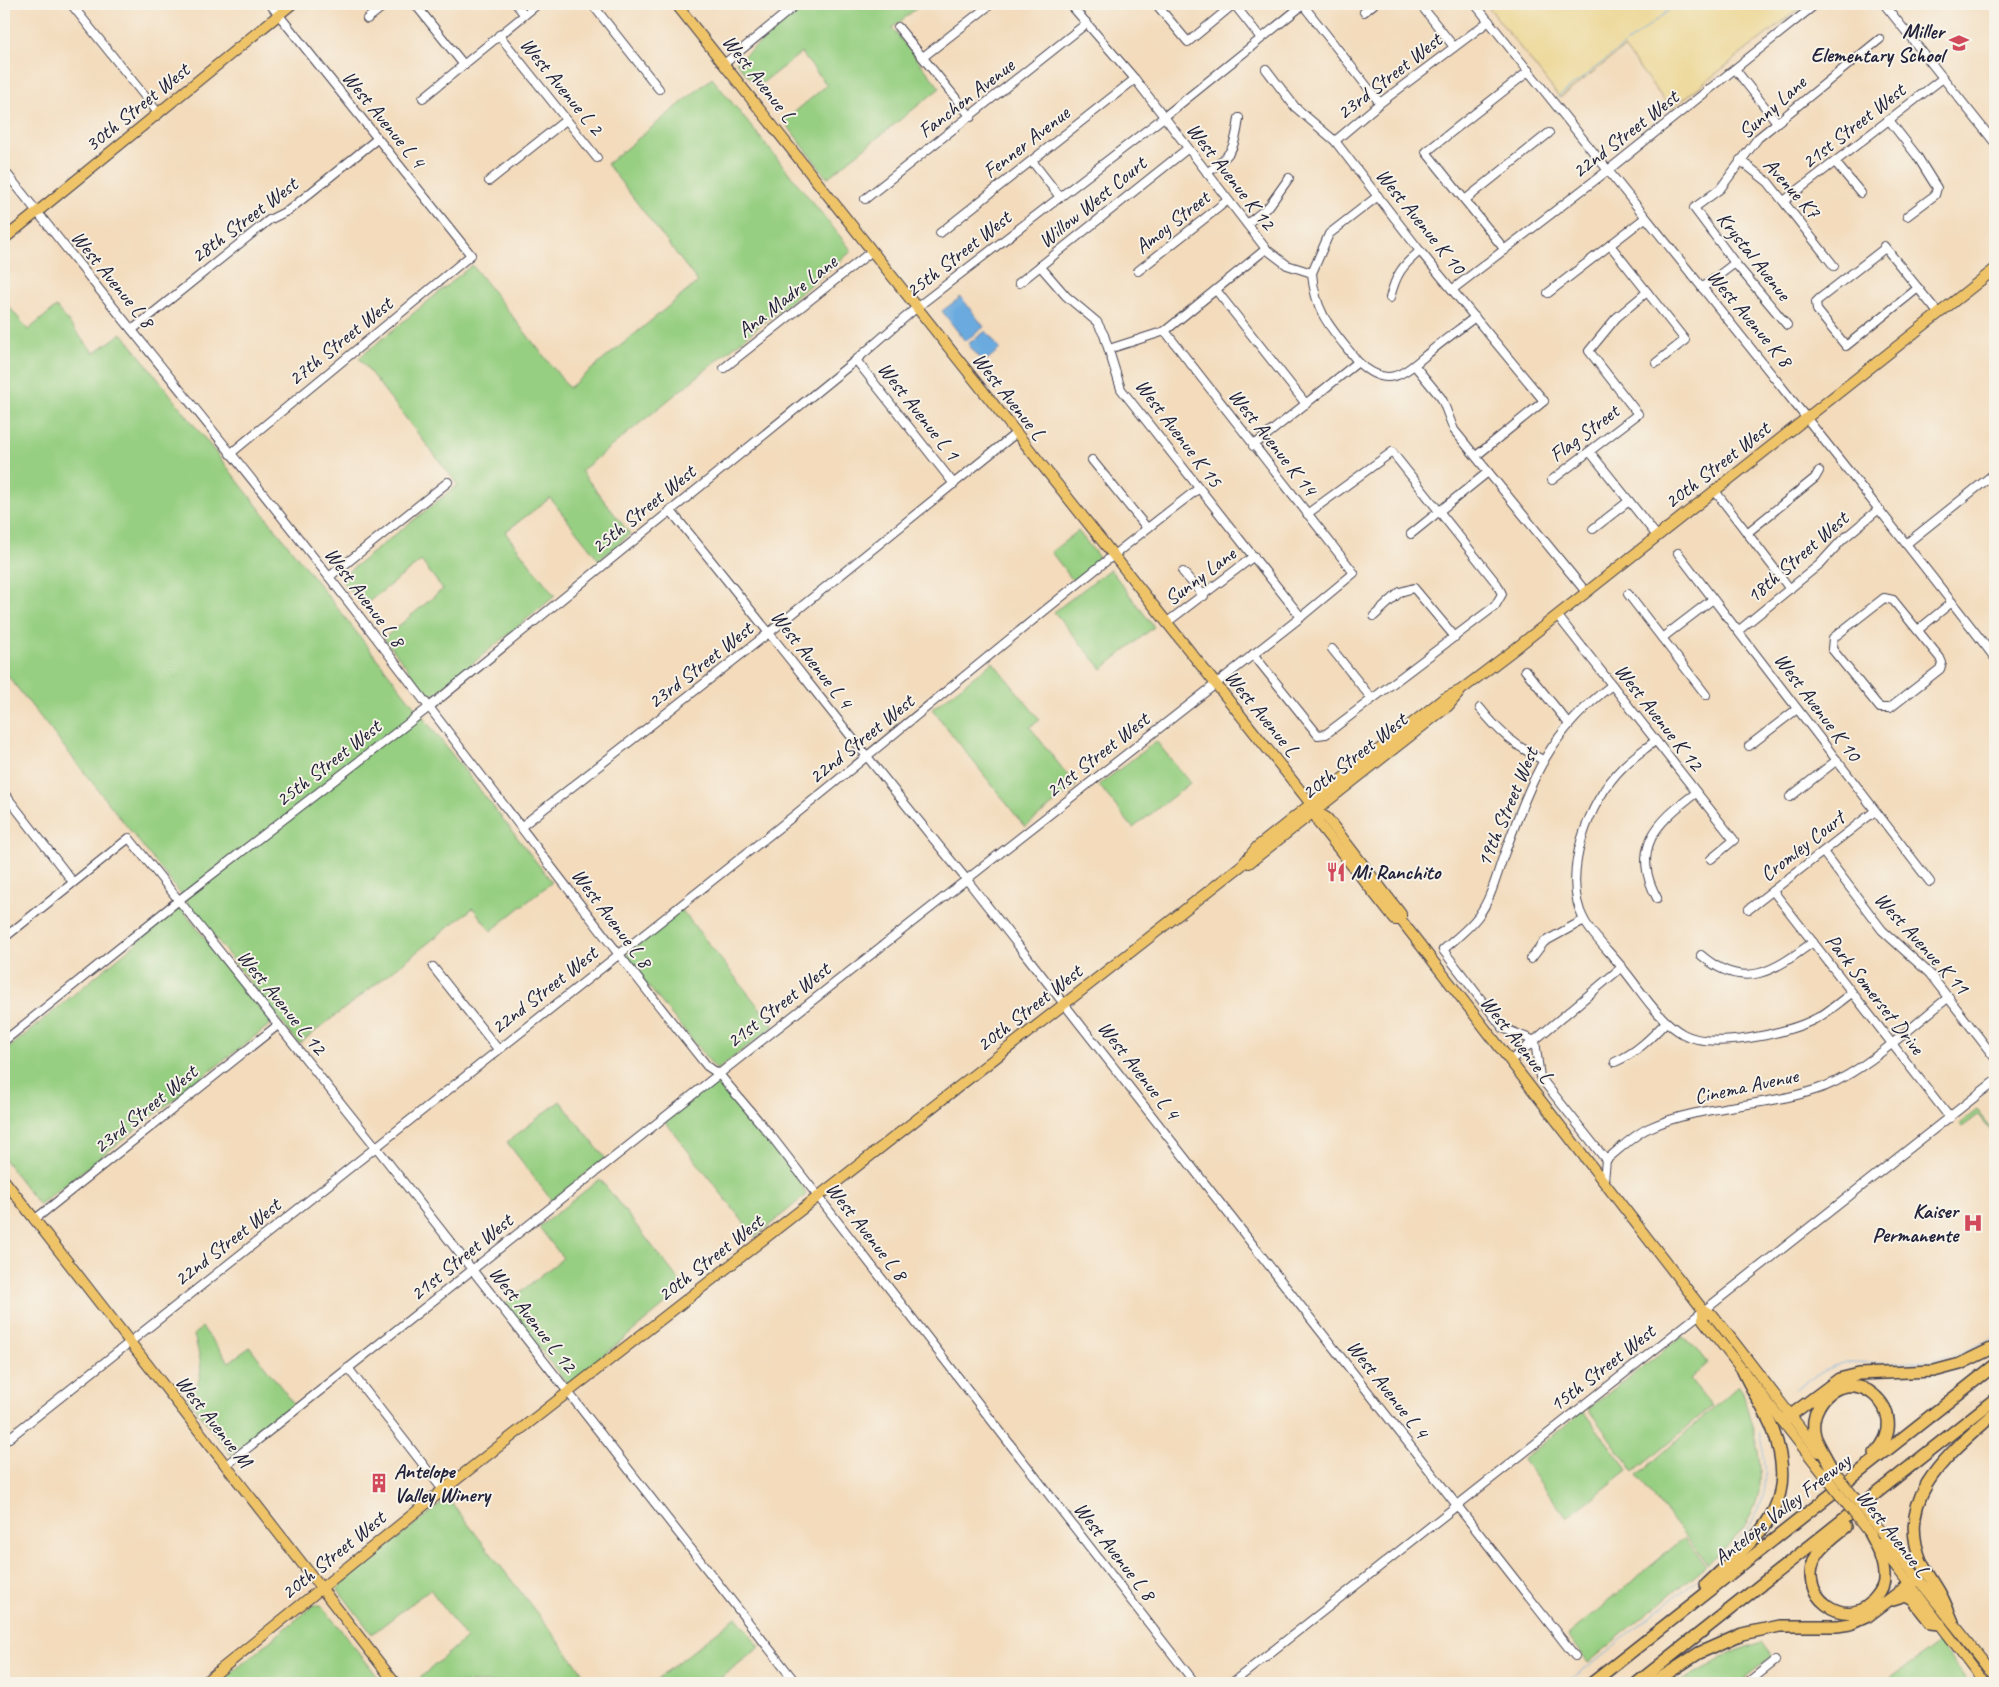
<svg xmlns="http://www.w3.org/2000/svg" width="1999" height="1687" font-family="Caveat,sans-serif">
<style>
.green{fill:#97cf82;stroke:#5c785e}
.sand{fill:#eeda9e;stroke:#887e6c}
.water{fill:#6baade;stroke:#46668c}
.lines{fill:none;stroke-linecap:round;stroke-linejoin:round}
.stream{stroke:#6baade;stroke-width:1}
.minor-casing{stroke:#413e4e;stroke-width:10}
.major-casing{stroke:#413e4e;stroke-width:12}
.highway-casing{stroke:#413e4e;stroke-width:14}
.minor{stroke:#fff;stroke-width:8}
.major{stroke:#efc469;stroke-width:10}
.highway{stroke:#efc469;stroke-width:11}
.major-bridge-casing{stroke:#413e4e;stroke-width:12;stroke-linecap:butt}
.major-bridge{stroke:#efc469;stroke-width:10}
.labels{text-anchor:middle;stroke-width:4;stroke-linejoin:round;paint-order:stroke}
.poi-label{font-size:21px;font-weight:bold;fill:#22223b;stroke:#f7f3e8;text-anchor:end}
.street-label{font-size:21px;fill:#22223b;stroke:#f7f3e8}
</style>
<rect width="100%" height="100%" fill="#f7f3e8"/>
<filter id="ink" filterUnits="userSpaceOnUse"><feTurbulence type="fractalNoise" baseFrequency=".02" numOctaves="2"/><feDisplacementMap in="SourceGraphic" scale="10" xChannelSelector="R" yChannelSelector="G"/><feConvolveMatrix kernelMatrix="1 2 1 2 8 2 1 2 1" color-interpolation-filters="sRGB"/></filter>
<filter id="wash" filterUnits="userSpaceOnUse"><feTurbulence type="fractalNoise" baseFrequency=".0096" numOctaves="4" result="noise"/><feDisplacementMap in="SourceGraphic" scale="20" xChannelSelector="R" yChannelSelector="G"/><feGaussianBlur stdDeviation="1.12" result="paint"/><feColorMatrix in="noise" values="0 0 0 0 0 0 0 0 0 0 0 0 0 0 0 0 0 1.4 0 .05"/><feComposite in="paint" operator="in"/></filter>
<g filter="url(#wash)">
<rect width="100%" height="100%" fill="#f3dbbc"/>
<g class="green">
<polygon points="808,4 922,4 892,28 940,88 827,178 784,121 827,85 801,53 757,87 736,62"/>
<polygon points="712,78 852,251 581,471 630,534 599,560 550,498 505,532 555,596 434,695 427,693 384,638 443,589 421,561 363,606 342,581 344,575 458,485 359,358 472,265 569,388 698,282 607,164"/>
<polygon points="4,300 28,330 56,307 94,353 122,333 552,882 491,931 473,908 299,1044 4,671"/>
<polygon points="1078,531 1101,560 1074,582 1051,552"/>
<polygon points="1110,569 1154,627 1102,669 1054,612"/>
<polygon points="993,662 1040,720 1030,727 1076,786 1025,827 932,709"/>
<polygon points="1156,741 1190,783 1133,828 1099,785"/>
<polygon points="180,907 272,1023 39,1205 4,1159 4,1052"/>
<polygon points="681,909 774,1026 718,1069 715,1068 626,959 628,952"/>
<polygon points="711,1083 719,1083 731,1095 802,1184 806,1195 755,1237 664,1120"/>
<polygon points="560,1101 605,1158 552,1201 507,1142"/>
<polygon points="1977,1110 1995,1132 1995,1135 1979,1115 1962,1127 1959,1124"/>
<polygon points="600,1179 685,1288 568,1385 505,1304 563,1258 539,1227"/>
<path d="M 202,1327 L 229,1362 L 250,1347 L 294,1404 L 231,1455 L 187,1397 C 208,1378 200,1359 194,1335 Z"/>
<polygon points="1681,1337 1696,1347 1708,1363 1690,1379 1712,1406 1634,1472 1588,1409"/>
<path d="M 1738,1386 L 1743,1393 C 1755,1441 1775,1483 1743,1528 C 1734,1541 1719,1552 1708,1564 L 1637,1476 Z"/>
<polygon points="1583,1411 1628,1470 1567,1518 1523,1460"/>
<polygon points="448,1498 587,1678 580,1683 414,1683 466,1638 430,1589 372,1634 337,1588"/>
<polygon points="1684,1538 1706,1565 1588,1662 1568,1635"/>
<polygon points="314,1605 321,1605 383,1683 340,1683 336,1679 330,1683 219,1683"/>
<polygon points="736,1617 760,1647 714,1683 652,1683"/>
<polygon points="1761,1642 1772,1657 1739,1683 1679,1683 1730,1653"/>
<polygon points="1939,1643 1970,1683 1884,1683"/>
</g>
<polygon class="sand" points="1486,4 1805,4 1671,109 1624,48 1560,98"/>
<g class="water">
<polygon points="961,297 984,327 965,341 942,311"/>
<polygon points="986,331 1000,349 983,363 968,344"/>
</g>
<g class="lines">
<g class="stream">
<polyline points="1558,97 1677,4"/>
<path d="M 1795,1390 C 1811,1379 1825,1367 1844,1363 C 1898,1364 1947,1366 1995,1336"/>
<path d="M 1566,1683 C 1595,1661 1624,1638 1653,1614 C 1688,1586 1748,1545 1762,1500 C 1769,1477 1764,1454 1759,1432"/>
</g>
</g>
</g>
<g filter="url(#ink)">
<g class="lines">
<defs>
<g id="minor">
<polyline points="71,4 159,114"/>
<polyline points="415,4 464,65"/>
<polyline points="516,4 524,14"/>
<polyline points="592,4 659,89"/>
<path d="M 1070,4 L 1135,79 L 1266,249 L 1287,265 L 1312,273 C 1315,315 1333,330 1358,362"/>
<polyline points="1156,4 1188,42 1234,4"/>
<polyline points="1234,4 1260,37"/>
<polyline points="1420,4 1454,47"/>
<path d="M 1475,4 C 1648,222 1825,437 1995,658"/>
<polyline points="1884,4 1995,143"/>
<polyline points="1303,5 1380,103"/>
<polyline points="1364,12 1374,4"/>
<polyline points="367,19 386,4"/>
<polyline points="898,27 971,117"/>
<polyline points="499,35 597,158"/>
<polyline points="923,57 991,4"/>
<polyline points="724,64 797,4"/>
<polyline points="1266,69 1295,107 1335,141 1420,251 1544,401 1476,456"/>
<polyline points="1735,69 1776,121"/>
<polyline points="423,98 538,4"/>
<polyline points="1889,120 1917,156 1937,188 1935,195 1907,216"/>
<polyline points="1335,141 1380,103 1489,21"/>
<polyline points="1740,160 1768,182 1834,266"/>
<polyline points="1032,161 1060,197"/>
<polyline points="1835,162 1861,193"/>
<path d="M 4,170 C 112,307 222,440 329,577 C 456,740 578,906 707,1066 L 719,1074 L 772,1137 L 1195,1683"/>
<path d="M 1207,173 C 1232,154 1235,149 1239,118"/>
<polyline points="489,181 566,120"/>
<polyline points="865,199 1087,23"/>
<polyline points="1465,200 1549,133"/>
<polyline points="1784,201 1943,78"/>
<polyline points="1247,224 1269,206 1289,178"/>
<polyline points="940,233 1135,79"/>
<polyline points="1610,245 1685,340 1656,363"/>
<polyline points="1884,246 1939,314"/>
<polyline points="1885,248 1819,299 1816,302 1817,310 1846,346 1918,288"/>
<polyline points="1505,250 1426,152 1529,71"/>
<polyline points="1040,266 1066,296 1097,322 1104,335 1121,389 1301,617"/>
<polyline points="1138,271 1228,200"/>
<polyline points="1312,273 1329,234 1378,196"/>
<polyline points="1019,283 1187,149"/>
<polyline points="1702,288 1735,263"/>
<polyline points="1453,289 1607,171 1816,4"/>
<polyline points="1216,290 1306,404"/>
<polyline points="1548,293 1645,218"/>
<path d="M 1390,298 C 1396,274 1402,266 1420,251"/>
<polyline points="1787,325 1735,263 1694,208 1720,189 1758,138 1880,39"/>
<polyline points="132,330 269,220 289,210 377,139"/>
<polyline points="1109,349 1165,331 1266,249"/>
<polyline points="856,360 954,484"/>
<polyline points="1415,366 1442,399 1454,430 1586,592"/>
<polyline points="724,368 872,251"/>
<path d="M 1253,446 L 1358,362 C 1389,391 1404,373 1431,351 C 1445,339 1460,329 1475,317"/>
<polyline points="1590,452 1657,536"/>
<polyline points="230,454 471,255 270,4"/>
<polyline points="1092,460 1147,528"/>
<polyline points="1552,480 1638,414 1589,351 1616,318 1647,292"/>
<polyline points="1715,491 1790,589"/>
<path d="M 670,510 C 770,632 866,758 967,880 L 1575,1656"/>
<polyline points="1593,529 1629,501"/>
<polyline points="1747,533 1815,478 1819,471"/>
<polyline points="1411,534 1488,472"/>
<polyline points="1906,544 1995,473"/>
<polyline points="1678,553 1930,882"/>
<polyline points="1183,572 1204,596"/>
<polyline points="329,577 448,482"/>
<polyline points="1628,594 1706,695"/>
<polygon points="1884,598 1893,600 1940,658 1942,663 1940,669 1890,708 1880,708 1832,649 1833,638"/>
<polyline points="1557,615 1734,840 1711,859"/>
<polyline points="1374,616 1400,592 1414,588 1455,637"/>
<polyline points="1166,623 1254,556"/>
<polyline points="1918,630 1952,602"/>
<polyline points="1738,631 1820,564 1842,540 1879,509"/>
<polyline points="1662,638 1713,599"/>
<polyline points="1332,649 1372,699"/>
<polyline points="1253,654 1318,735 1326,734 1495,606 1502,594 1497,584 1392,452 1307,514"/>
<polyline points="1525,670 1569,724"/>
<path d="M 1480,708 C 1498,731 1516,747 1543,760"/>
<path d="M 1655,741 C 1645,749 1633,757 1623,767 C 1589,800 1560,875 1584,920 C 1594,938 1612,954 1624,970 C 1642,992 1658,1020 1683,1034 C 1711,1050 1787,1034 1815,1019 C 1828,1013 1840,1001 1852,993"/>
<polyline points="1749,746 1797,709"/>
<polyline points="4,793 73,882"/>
<polyline points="1790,797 1837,760"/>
<polyline points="522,826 770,632 1015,434"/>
<polyline points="1823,852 1882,930 1929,973 1995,1058"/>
<polyline points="1773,891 1950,1118"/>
<path d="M 1657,898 C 1630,849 1656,822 1696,793"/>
<polyline points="1749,909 1875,811"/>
<polyline points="4,938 129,838 376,1147 796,1683"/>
<path d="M 1701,955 C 1744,992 1774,971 1813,942"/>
<polyline points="1531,959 1544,942 1584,920"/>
<polyline points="433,967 497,1048"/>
<polyline points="4,1041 179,900 428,708 856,360 916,308 1164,117 1304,4"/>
<polyline points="1510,1061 1622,967"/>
<path d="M 1615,1062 C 1636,1053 1651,1038 1666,1022"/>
<path d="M 1606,1160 C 1619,1150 1633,1135 1649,1128 C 1704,1103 1769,1108 1826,1086 C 1868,1069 1913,1025 1949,997"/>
<path d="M 1604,1180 L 1606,1160 L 1540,1077 L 1535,1041 L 1503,1028 L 1443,950 C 1455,939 1470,928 1479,915 C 1492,897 1497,873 1505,852 C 1532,779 1548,733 1612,685"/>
<polyline points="34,1220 278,1025"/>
<polyline points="348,1368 443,1490"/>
<path d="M 4,1442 C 263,1234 525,1029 786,822 C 924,711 1058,596 1198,489"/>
<polyline points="225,1466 719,1074 1301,617 1354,573 1165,331"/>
<polyline points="1232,1683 1995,1081"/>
<polyline points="1747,1683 1775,1661"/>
</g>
<g id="major">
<polyline points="676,4 1311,804 1319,824 1395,920 1401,920"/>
<polyline points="4,239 292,4"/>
<polyline points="1315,811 1327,818 1401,914 1401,920 1703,1310 1713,1315 1819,1452"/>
<polyline points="1249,863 1448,706 1459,693"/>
<polyline points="4,1180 395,1683"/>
<polyline points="1703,1310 1703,1320 1823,1473"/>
<polyline points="1877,1527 1995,1676"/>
<polyline points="1878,1543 1985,1683"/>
<polyline points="204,1683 443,1490 1242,865 1257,847 1352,771 1443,699 1461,690 1511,652 1995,269"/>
</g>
<g id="highway">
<polyline points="1783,1421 1839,1379 1859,1374 1934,1371 1960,1364 1995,1347"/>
<path d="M 1831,1467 C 1826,1457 1819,1446 1815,1436 C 1812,1425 1814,1415 1819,1406 C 1849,1355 1917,1412 1875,1453"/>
<path d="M 1846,1527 C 1836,1535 1825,1543 1818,1553 C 1791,1594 1849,1636 1876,1597 C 1881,1591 1885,1584 1884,1576 C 1884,1560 1876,1546 1869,1533"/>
<path d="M 1706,1585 C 1756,1537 1802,1508 1773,1430 C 1765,1410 1752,1391 1743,1371"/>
<polyline points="1893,1600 1906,1596 1913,1600 1931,1623 1940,1624"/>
<path d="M 1953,1622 C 1949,1613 1946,1605 1942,1597 C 1936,1585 1927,1574 1921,1561 C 1894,1494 1952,1452 1995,1413"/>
<polyline points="1592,1683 1995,1365"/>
<polyline points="1637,1683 1995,1399"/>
<polyline points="1653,1683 1699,1653 1742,1634 1780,1626 1837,1626 1850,1624 1868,1616 1918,1578"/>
</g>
</defs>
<use href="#minor" class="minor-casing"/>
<use href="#major" class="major-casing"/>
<use href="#highway" class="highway-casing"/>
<use href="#minor" class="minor"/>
<use href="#major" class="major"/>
<use href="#highway" class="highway"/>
<defs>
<g id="major-bridge">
<polyline points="1831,1467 1877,1527"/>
<polyline points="1823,1473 1869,1533"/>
</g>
</defs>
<use href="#major-bridge" class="major-bridge-casing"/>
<use href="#major-bridge" class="major-bridge"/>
</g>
</g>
<defs>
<symbol id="school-bare" viewBox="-9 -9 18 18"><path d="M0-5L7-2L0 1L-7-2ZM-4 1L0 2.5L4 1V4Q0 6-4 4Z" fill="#d1495b" stroke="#f7f3e8" stroke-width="2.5" paint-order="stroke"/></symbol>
<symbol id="restaurant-bare" viewBox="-9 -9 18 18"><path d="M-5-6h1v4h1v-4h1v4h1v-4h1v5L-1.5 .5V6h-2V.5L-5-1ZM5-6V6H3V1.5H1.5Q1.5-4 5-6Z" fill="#d1495b" stroke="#f7f3e8" stroke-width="2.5" paint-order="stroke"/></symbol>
<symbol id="hospital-bare" viewBox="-9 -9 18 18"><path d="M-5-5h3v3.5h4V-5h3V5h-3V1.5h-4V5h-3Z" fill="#d1495b" stroke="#f7f3e8" stroke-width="2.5" paint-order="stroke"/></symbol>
<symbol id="building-bare" viewBox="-9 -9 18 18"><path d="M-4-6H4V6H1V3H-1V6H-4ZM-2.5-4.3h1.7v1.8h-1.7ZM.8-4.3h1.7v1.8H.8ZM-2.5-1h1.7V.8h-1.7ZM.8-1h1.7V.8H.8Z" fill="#d1495b" stroke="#f7f3e8" stroke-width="2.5" paint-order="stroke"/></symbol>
</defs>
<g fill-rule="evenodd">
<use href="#school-bare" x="1945" y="29" width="28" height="28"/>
<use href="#restaurant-bare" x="1322" y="858" width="28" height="28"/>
<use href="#hospital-bare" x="1959" y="1209" width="28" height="28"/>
<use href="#building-bare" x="365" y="1469" width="28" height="28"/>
</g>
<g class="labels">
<g class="poi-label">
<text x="1944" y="38">Miller<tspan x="1944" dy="24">Elementary School</tspan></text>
<text x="1351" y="879" text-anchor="start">Mi Ranchito</text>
<text x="1958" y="1218">Kaiser<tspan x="1958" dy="24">Permanente</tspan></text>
<text x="394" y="1478" text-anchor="start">Antelope<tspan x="394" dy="24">Valley Winery</tspan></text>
</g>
<g class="street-label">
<text transform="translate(1389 76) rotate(-38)" y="7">23rd Street West</text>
<text transform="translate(759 78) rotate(52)" y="7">West Avenue L</text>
<text transform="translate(562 86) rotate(51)" y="7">West Avenue L 2</text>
<text transform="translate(966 98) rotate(-38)" y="7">Fanchon Avenue</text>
<text transform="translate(137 107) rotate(-39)" y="7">30th Street West</text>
<text transform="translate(1772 107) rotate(-42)" y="7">Sunny Lane</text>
<text transform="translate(384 119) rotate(51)" y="7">West Avenue L 4</text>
<text transform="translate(1853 126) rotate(-38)" y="7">21st Street West</text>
<text transform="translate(1625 134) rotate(-38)" y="7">22nd Street West</text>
<text transform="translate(1026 142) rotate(-38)" y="7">Fenner Avenue</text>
<text transform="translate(1231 176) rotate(52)" y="7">West Avenue K 12</text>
<text transform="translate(1792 188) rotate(48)" y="7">Avenue K7</text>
<text transform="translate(1092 202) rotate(-39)" y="7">Willow West Court</text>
<text transform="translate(244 220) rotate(-37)" y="7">28th Street West</text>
<text transform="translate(1421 221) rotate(51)" y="7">West Avenue K 10</text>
<text transform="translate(1172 222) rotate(-38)" y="7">Amoy Street</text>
<text transform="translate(958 254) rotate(-38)" y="7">25th Street West</text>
<text transform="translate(1754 256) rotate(52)" y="7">Krystal Avenue</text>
<text transform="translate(113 279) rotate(51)" y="7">West Avenue L 8</text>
<text transform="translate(787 296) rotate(-38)" y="7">Ana Madre Lane</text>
<text transform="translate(1750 318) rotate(50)" y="7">West Avenue K 8</text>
<text transform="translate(340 341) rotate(-39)" y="7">27th Street West</text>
<text transform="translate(1009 396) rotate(52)" y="7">West Avenue L</text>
<text transform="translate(919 411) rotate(52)" y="7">West Avenue L 1</text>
<text transform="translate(1179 433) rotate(53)" y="7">West Avenue K 15</text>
<text transform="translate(1584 433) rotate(-37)" y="7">Flag Street</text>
<text transform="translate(1273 442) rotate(52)" y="7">West Avenue K 14</text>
<text transform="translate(1717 465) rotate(-38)" y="7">20th Street West</text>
<text transform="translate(643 509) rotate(-39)" y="7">25th Street West</text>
<text transform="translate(1797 557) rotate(-41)" y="7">18th Street West</text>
<text transform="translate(1200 576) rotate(-37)" y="7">Sunny Lane</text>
<text transform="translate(365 597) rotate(53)" y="7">West Avenue L 8</text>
<text transform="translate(812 659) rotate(52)" y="7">West Avenue L 4</text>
<text transform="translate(700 665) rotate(-38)" y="7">23rd Street West</text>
<text transform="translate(1818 707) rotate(53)" y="7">West Avenue K 10</text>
<text transform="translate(1262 713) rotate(51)" y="7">West Avenue L</text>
<text transform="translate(1659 717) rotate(52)" y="7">West Avenue K 12</text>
<text transform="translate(861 739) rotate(-39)" y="7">22nd Street West</text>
<text transform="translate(1097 755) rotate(-38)" y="7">21st Street West</text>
<text transform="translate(1354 756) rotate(-38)" y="7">20th Street West</text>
<text transform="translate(328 763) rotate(-38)" y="7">25th Street West</text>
<text transform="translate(1507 807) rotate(-67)" y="7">19th Street West</text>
<text transform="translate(1802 846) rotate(-38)" y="7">Cromley Court</text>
<text transform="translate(612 918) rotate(53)" y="7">West Avenue L 8</text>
<text transform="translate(1922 943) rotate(48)" y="7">West Avenue K 11</text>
<text transform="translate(544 990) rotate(-38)" y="7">22nd Street West</text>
<text transform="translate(1875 994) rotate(52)" y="7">Park Somerset Drive</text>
<text transform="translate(282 1002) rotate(51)" y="7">West Avenue L 12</text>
<text transform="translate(778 1005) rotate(-38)" y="7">21st Street West</text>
<text transform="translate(1029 1008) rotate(-38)" y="7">20th Street West</text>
<text transform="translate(1517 1039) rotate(52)" y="7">West Avenue L</text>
<text transform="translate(1139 1070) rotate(52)" y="7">West Avenue L 4</text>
<text transform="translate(1746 1086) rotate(-12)" y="7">Cinema Avenue</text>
<text transform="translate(145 1109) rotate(-39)" y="7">23rd Street West</text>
<text transform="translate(867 1231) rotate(52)" y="7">West Avenue L 8</text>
<text transform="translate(227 1242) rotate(-38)" y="7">22nd Street West</text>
<text transform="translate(461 1257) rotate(-39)" y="7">21st Street West</text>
<text transform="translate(710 1258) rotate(-38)" y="7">20th Street West</text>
<text transform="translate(533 1319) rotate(52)" y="7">West Avenue L 12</text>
<text transform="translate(1602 1368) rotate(-38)" y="7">15th Street West</text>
<text transform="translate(1388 1389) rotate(52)" y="7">West Avenue L 4</text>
<text transform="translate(214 1421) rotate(52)" y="7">West Avenue M</text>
<text transform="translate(1782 1509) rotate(-38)" y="7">Antelope Valley Freeway</text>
<text transform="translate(1893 1533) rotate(52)" y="7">West Avenue L</text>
<text transform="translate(1115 1551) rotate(52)" y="7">West Avenue L 8</text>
<text transform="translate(333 1555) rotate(-39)" y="7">20th Street West</text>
</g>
</g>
<rect width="1999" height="1687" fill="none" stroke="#f7f3e8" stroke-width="20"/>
</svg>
